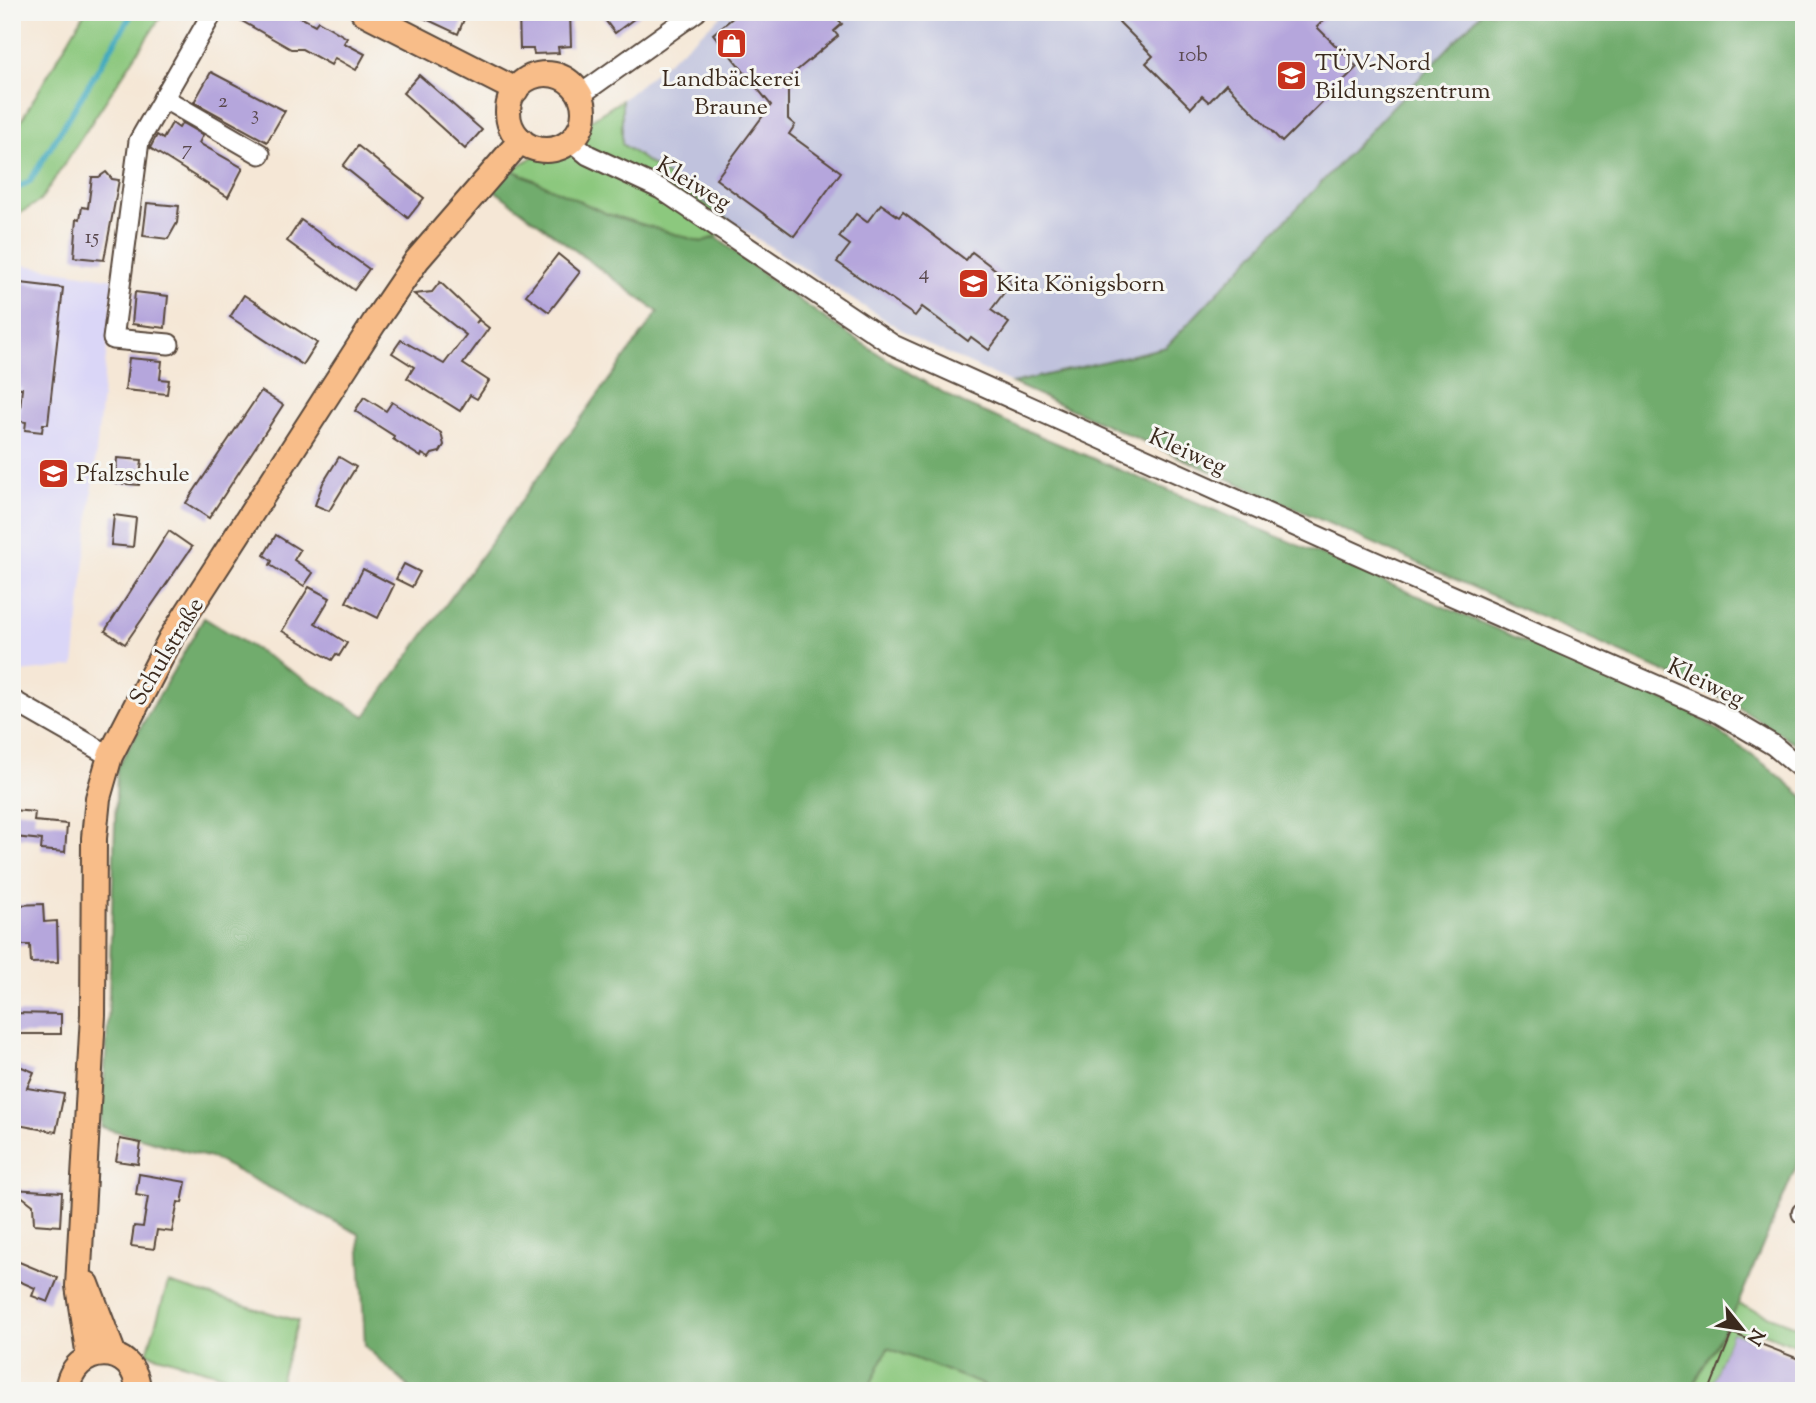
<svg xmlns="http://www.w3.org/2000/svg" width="1816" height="1403" font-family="'Sorts Mill Goudy',serif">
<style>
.built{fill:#dad6f7}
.industrial{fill:#c0c2dd}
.green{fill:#8cc87e;stroke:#64794e;stroke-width:2}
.forest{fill:#71ac6d;stroke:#566b46;stroke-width:2}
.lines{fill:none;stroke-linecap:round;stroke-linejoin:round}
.stream{stroke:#3ea8be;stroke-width:6}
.building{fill:#b5a6dc}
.minor-casing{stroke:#57463a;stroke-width:23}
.major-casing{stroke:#57463a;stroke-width:28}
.minor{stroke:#fff;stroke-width:19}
.major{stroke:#f8bd89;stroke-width:24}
.labels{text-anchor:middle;stroke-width:6;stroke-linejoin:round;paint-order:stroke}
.number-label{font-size:21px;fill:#5a494e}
.poi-label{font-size:24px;fill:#3b2a1e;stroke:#f6f6f2;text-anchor:start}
.street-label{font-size:24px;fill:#3b2a1e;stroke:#f6f6f2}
</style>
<rect width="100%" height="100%" fill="#f6f6f2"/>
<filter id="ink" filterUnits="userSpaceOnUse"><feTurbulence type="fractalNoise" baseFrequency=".0143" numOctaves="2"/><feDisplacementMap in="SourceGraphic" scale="14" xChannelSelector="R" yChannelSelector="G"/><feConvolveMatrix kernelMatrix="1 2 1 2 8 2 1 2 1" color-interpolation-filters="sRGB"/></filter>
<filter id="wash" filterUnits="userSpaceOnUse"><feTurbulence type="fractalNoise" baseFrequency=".00686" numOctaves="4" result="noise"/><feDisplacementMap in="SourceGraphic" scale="28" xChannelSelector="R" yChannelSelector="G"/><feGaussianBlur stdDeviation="1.57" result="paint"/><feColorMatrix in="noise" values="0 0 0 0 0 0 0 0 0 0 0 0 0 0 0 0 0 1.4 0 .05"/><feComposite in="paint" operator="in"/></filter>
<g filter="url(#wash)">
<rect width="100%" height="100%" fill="#f5e7d6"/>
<polygon class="built" points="12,263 114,279 74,666 12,673"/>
<polygon class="industrial" points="726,12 1482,12 1166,348 1012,383 920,341 850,298 739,227 622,144 622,100"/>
<g class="green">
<polygon points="85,12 164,12 40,201 12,218 12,136"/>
<polygon points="622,100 622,144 739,227 702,242 607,214 512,170"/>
<polygon points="168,1283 298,1321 277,1391 147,1353"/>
<polygon points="1738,1304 1804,1329 1804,1361 1797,1358 1800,1347 1752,1328 1748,1339 1732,1333 1709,1391 1690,1391"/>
<polygon points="888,1348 999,1391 867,1391"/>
</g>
<g class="forest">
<polygon points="1482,12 1804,12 1804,749 1725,699 1012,383 1166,347"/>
<path d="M 512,170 L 607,214 L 701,242 L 716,237 C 795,300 874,355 962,403 L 1690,711 L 1771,769 L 1804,797 L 1804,1148 L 1738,1304 L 1690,1391 L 999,1391 L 888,1348 L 867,1391 L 413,1391 L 365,1346 L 359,1234 L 214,1159 L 101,1127 L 108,1022 L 117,768 L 204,618 L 365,716 L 658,312 L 494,190 Z"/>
</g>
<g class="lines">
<polyline class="stream" points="12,191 30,181 133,12"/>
</g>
<g id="blocks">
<g class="building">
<polygon points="226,12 291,12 315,25 318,21 332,29 347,38 344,43 365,54 356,70 335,58 331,65 302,49 291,49"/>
<polygon points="411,12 467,12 458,34"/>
<polygon points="519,12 570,12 571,46 558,47 559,53 534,54 533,49 520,49"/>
<polygon points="599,12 643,12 615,33"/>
<polygon points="740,12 832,12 842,24 834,31 838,36 789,77 795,84 788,90 788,119 795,125 789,134 841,172 794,236 716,179 771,105 713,34"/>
<polygon points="1130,12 1332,12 1317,27 1357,67 1282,142 1226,84 1209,102 1202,96 1191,108 1146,63 1153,56 1119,22"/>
<polygon points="211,72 285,111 267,142 194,102"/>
<polygon points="419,75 482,130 465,149 403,93"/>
<polygon points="172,123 179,128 182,123 203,135 199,143 243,168 228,197 150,148 157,135 163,139"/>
<polygon points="358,146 424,198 408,218 343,166"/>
<polygon points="106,172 112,179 119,180 104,260 74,257 77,218 80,219 82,207 88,208 92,177 99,177"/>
<polygon points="147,203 179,206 177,223 168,239 143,236"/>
<polygon points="881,204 899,217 903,212 966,260 972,252 1012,282 991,310 1009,323 989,350 971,337 968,341 922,307 915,316 837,262 850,245 839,237 856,214 867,222"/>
<polygon points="301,220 369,269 354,290 287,241"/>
<polygon points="558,254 580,272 549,312 526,295"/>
<polygon points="12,282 63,288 48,424 43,424 42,432 25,430 26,422 19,421 22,388 12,387"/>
<polygon points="440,282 479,319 476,323 479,320 489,328 463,364 489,381 477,399 470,395 460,411 407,378 414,367 392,353 401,340 444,364 466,335 414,294 432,292"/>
<polygon points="135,292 168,296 165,328 132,324"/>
<polygon points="244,295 317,343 303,365 230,317"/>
<polygon points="129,358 162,361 160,379 169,380 167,394 125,390"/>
<polygon points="261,391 283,405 209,518 186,503"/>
<polygon points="364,397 386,411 392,402 441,433 444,445 440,452 432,454 429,458 422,454 421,457 393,439 394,436 355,411"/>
<polygon points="339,457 356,467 329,511 315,505 323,483"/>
<polygon points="117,458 142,460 139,485 115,483"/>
<polygon points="114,515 136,518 133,547 111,545"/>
<polygon points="169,531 192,547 125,644 105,631"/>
<polygon points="276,535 300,550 294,560 313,573 304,586 270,565 272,561 264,555"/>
<polygon points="404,564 420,572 412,587 396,579"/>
<polygon points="363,569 394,585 378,618 346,602"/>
<polygon points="309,587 330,598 315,623 347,643 339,656 336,654 332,660 282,631"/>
<polygon points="12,810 35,812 34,821 67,824 65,852 41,850 42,840 15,837 15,833 12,833"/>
<polygon points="43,904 44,922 57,921 58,962 31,963 30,945 17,945 16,905"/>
<polygon points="12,1013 61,1014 61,1034 12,1034"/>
<polygon points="12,1063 34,1072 27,1088 64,1094 56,1132 12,1124"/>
<polygon points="120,1139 141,1143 138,1164 116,1161"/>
<polygon points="139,1174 186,1182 182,1203 178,1202 172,1232 157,1230 154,1249 131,1246 134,1226 143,1227 148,1197 136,1195"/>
<polygon points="12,1189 62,1192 60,1226 34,1224 33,1205"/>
<polygon points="12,1259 58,1278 48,1302 32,1296 35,1288 12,1278"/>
<polygon points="1732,1333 1804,1361 1804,1391 1709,1391"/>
</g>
</g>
</g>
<g filter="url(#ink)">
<use href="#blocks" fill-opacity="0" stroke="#57463a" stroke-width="2"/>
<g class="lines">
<defs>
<g id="minor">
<polyline points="580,95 696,12"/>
<polyline points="163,98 260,154"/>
<polyline points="571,141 588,155 661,189 893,345 1373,561 1717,712 1773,745 1804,771"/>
<polyline points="169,344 113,339 139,141 213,12"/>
<polyline points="12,700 110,756"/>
<polyline points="1802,1213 1804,1213"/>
</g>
<g id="major">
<polyline points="363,12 516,90"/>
<circle cx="546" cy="112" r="38"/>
<polyline points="87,1284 114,1355"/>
<polyline points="89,1357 78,1286 93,1015 94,838 98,798 110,756 171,638 374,323 417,260 521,140"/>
<path d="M 67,1391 C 72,1342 137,1342 138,1391"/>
</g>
</defs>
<use href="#minor" class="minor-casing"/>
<use href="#major" class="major-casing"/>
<use href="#minor" class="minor"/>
<use href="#major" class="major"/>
</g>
</g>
<defs>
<symbol id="shop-square" viewBox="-11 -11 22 22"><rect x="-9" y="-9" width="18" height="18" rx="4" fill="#c8321e" stroke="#f6f6f2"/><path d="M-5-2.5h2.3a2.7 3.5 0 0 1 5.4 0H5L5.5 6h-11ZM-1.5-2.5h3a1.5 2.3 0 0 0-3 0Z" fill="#fff"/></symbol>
<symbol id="school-square" viewBox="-11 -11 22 22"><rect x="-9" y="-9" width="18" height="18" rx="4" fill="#c8321e" stroke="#f6f6f2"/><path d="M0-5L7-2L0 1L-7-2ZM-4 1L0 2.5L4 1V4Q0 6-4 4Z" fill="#fff"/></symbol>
</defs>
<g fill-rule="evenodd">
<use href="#shop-square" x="714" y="26" width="35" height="35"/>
<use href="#school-square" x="1274" y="58" width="35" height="35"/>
<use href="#school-square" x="956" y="266" width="35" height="35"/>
<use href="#school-square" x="36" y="456" width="35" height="35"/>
</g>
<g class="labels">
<g class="number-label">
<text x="1193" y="61">10b</text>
<text x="223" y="107">2</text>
<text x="255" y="120">3</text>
<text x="187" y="155">7</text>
<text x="92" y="243">15</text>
<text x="924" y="279">4</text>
</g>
<g class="poi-label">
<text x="1315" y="70">TÜV-Nord<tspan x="1315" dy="28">Bildungszentrum</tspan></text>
<text x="731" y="86" text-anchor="middle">Landbäckerei<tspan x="731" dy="28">Braune</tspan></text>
<text x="996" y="291">Kita Königsborn</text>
<text x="76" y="481">Pfalzschule</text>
</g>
<g class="street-label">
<text transform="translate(694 183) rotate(31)" y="8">Kleiweg</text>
<text transform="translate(1188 451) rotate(24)" y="8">Kleiweg</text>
<text transform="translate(166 651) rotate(-59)" y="8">Schulstraße</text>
<text transform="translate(1706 682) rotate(26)" y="8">Kleiweg</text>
</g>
</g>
<rect width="1816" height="1403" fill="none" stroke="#f6f6f2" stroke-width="42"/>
<g transform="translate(1742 1329) rotate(120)" stroke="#f6f6f2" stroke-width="5" paint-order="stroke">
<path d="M0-5L12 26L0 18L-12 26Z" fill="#3b2a1e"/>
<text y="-10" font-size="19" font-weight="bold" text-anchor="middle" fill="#3b2a1e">N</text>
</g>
</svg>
